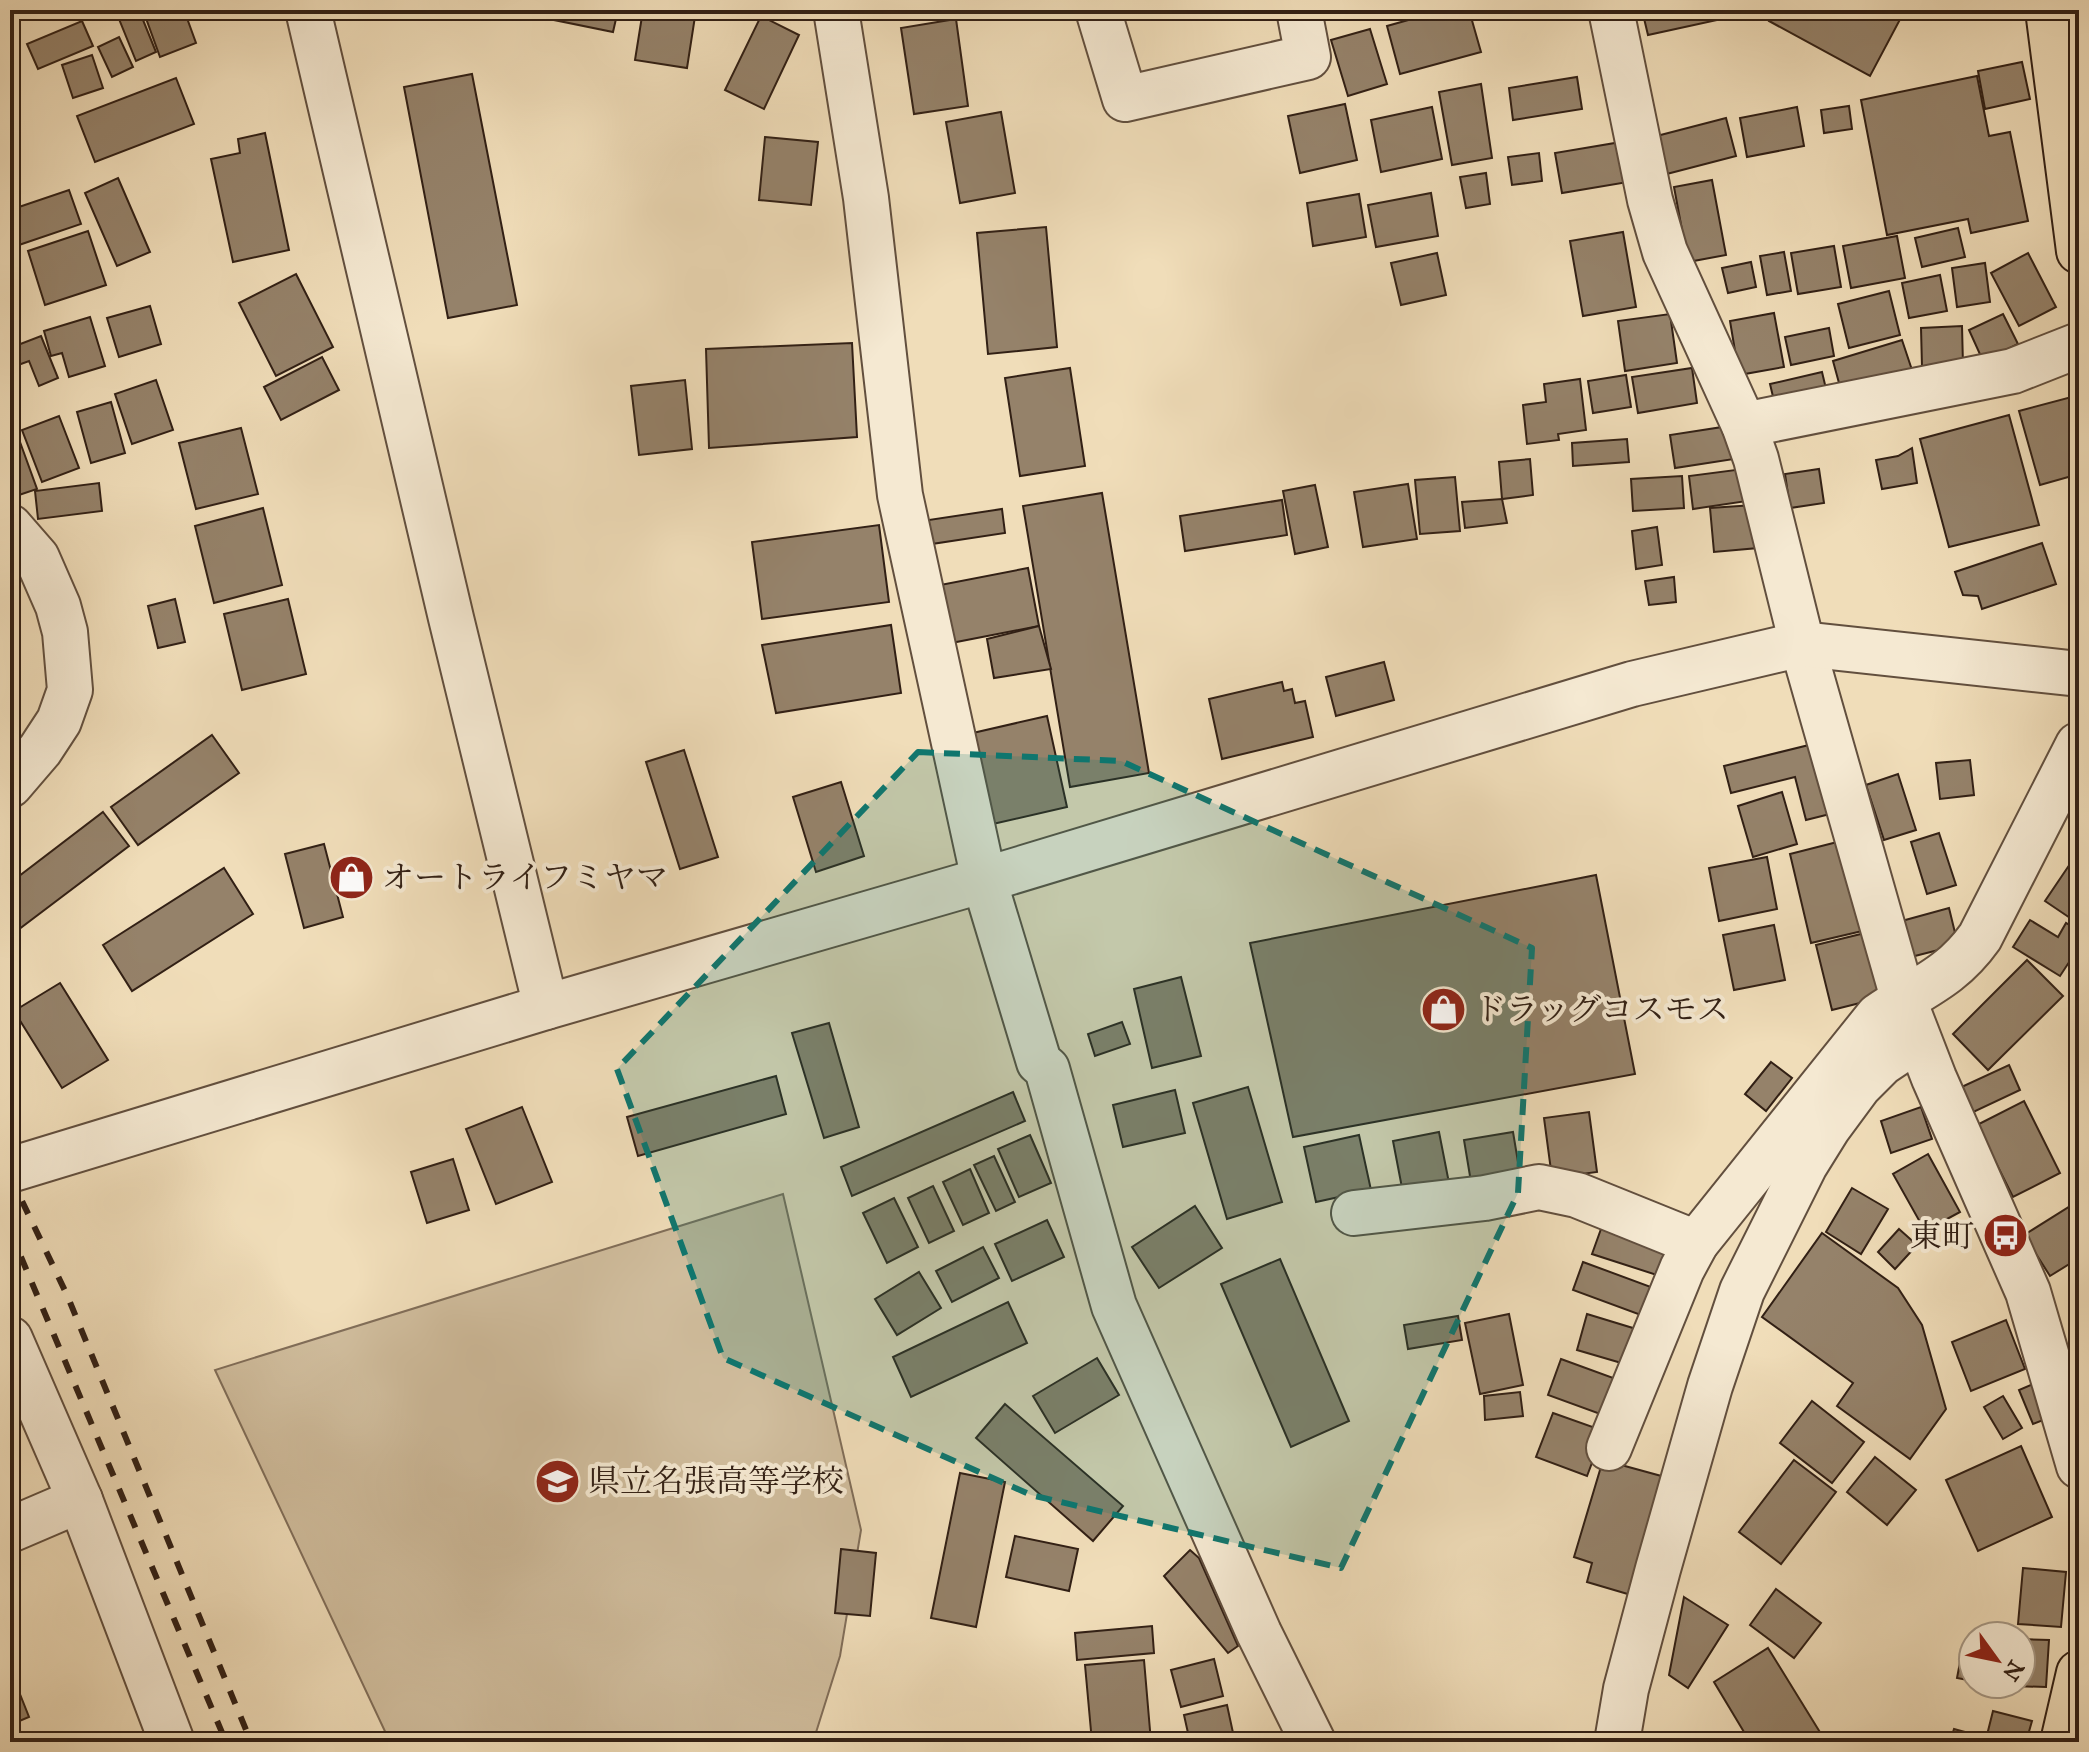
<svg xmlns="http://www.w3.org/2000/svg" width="2089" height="1752" font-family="'IM FELL Great Primer','Noto Serif JP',serif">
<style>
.green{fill:#d0bd9d;stroke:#816e59;stroke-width:2}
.building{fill:#95826a;stroke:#322015;stroke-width:2}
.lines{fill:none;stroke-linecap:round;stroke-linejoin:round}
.minor-casing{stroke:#624f3e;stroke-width:48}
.major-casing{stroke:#322015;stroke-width:48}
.minor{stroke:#f5e9d2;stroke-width:44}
.major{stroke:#f0ddb9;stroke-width:44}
.rail{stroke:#322015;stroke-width:6;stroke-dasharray:14 14;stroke-linecap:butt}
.marked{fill:#0f766e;fill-opacity:0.2;stroke:#0f766e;stroke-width:6;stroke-dasharray:16 10;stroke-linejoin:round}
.labels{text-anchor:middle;stroke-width:8;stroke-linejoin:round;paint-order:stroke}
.poi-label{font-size:32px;fill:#322015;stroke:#f5e9d2;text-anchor:start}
</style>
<rect width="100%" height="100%" fill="#f0ddb9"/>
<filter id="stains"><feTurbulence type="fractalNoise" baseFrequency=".0025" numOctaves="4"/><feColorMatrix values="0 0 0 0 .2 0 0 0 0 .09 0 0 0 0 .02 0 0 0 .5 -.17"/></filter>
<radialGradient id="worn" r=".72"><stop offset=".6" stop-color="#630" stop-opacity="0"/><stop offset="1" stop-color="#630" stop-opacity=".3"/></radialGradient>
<polygon class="green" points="783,1194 861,1530 840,1656 813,1742 390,1742 215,1370"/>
<g class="building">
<polygon points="127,10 139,10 156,52 136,61 117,14"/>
<polygon points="143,10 184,10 196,43 160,57"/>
<polygon points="505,10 618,10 613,32"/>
<polygon points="643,10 696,10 687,68 635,60"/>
<polygon points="1444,10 1469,10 1481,52 1400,74 1387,26"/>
<polygon points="1642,10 1715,10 1717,20 1648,35"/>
<polygon points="1775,10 1905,10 1870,76 1769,21"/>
<polygon points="761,16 799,35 764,109 725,90"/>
<polygon points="956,19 968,106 914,114 901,28"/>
<polygon points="82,21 93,46 38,69 27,44"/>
<polygon points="1370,29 1387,84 1348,96 1331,40"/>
<polygon points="119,37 133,67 112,77 98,47"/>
<polygon points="92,55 103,88 73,98 62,65"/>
<polygon points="2022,62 2030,99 1985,109 1978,71"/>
<polygon points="472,74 517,305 448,318 404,87"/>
<polygon points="1977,76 1989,136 2010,132 2028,221 1971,233 1968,219 1887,235 1861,100"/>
<polygon points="1577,77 1582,109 1513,120 1509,88"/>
<polygon points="176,78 194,124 95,162 77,116"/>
<polygon points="1481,84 1492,158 1452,165 1439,92"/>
<polygon points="1345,104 1357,160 1300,173 1288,116"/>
<polygon points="1849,106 1852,129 1824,133 1821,110"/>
<polygon points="1432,107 1442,159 1381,172 1371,120"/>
<polygon points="1797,107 1804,146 1747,157 1740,118"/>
<polygon points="1001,112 1015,193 960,203 946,122"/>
<polygon points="1726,118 1736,156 1659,176 1649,138"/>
<polygon points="265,133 289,250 233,262 211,159 240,153 238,139"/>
<polygon points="765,137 818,142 811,205 759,200"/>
<polygon points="1621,142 1628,182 1562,193 1555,153"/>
<polygon points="1539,153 1542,181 1512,185 1508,157"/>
<polygon points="1486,173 1490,204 1466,208 1460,177"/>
<polygon points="118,178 150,252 117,266 85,193"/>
<polygon points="1712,180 1726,255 1688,262 1674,187"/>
<polygon points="69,190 81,224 10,248 10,210"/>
<polygon points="1431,193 1438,236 1376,247 1368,205"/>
<polygon points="1359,194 1366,237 1313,246 1307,203"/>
<polygon points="1046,227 1057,347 988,354 977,233"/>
<polygon points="1958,228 1965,257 1922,267 1915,238"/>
<polygon points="88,231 106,285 45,305 28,251"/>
<polygon points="1623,232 1636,307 1583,316 1570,241"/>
<polygon points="1897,236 1905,278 1851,288 1843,246"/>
<polygon points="1834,246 1841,287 1798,294 1791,253"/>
<polygon points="1784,252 1791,291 1767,295 1760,256"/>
<polygon points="1437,253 1446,295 1401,305 1391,263"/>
<polygon points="2028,253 2056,307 2019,326 1991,273"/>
<polygon points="1751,262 1756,287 1728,293 1722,268"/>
<polygon points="1985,263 1990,302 1957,307 1952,268"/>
<polygon points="296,274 333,347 276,376 239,303"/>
<polygon points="1940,275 1947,311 1909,318 1902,283"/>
<polygon points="1889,291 1900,335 1849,348 1838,304"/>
<polygon points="150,306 161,344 119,357 107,318"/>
<polygon points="1774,313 1784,367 1739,375 1730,321"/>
<polygon points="1670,314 1677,363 1625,371 1618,321"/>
<polygon points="2003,314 2018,344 1983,361 1969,330"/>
<polygon points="90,317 105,366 69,377 62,353 51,356 44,331"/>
<polygon points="1962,326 1963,365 1922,367 1921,328"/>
<polygon points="1829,328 1834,356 1791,365 1785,337"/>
<polygon points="41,336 58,378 39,386 29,361 10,368 10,348"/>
<polygon points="1902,340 1913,373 1842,394 1833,361"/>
<polygon points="852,343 857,437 709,448 706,349"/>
<polygon points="322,357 339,390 281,420 264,387"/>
<polygon points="1070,368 1085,466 1020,476 1005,378"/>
<polygon points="1692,368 1697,403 1638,413 1632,377"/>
<polygon points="1822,372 1827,393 1775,405 1770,384"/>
<polygon points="1626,375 1631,407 1593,413 1588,381"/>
<polygon points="1580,379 1586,430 1558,434 1559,440 1527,444 1523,405 1546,402 1544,384"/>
<polygon points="156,380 173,430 132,444 115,394"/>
<polygon points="685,380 692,449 639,455 631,386"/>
<polygon points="2079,395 2079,474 2040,485 2019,411"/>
<polygon points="111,402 125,453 91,463 77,412"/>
<polygon points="2009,415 2039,525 1949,547 1920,439"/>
<polygon points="59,416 79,468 42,482 22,430"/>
<polygon points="1729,426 1734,459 1675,468 1670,435"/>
<polygon points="241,428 258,494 196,509 179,443"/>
<polygon points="1627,439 1629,462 1573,466 1572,443"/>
<polygon points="20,442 37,489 10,498 10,446"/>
<polygon points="1912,448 1917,483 1882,489 1876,460 1898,456"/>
<polygon points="1530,459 1533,495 1502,499 1499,462"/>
<polygon points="1743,469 1747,501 1693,509 1689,476"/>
<polygon points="1819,469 1824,503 1790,508 1785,474"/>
<polygon points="1682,476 1684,508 1633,511 1631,479"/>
<polygon points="1455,477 1460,531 1420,534 1415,480"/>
<polygon points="99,483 102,511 38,519 35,491"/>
<polygon points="1408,484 1417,539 1363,547 1354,492"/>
<polygon points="1315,485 1328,547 1295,554 1283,491"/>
<polygon points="1102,493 1149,773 1070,787 1023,506"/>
<polygon points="1502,499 1507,523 1465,528 1462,502"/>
<polygon points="1282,500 1287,535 1185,551 1180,516"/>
<polygon points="1754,505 1758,548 1714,552 1710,508"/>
<polygon points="263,508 282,585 214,603 195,526"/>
<polygon points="1002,509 1005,533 925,545 922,521"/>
<polygon points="879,525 889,602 762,619 752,542"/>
<polygon points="1657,527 1662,565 1636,569 1632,531"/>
<polygon points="2042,543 2056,584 1982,609 1978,596 1963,595 1955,572"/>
<polygon points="1028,568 1039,626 941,645 930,587"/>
<polygon points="1674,577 1676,602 1649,605 1645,581"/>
<polygon points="175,599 185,642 158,648 148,606"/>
<polygon points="288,599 306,674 242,690 224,614"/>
<polygon points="891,625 901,693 776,713 762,645"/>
<polygon points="1039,626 1051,669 994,678 987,639"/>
<polygon points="1384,662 1394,700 1336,716 1326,677"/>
<polygon points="1282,682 1284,691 1292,689 1295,703 1305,701 1313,737 1222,759 1209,699"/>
<polygon points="1047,716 1067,807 984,826 964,735"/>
<polygon points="212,735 239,773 138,845 111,807"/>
<polygon points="1817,743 1834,813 1806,820 1795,777 1731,793 1724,766"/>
<polygon points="684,750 718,857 680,869 646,762"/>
<polygon points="1970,760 1974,795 1940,799 1936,763"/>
<polygon points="1898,774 1916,830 1884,840 1866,785"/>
<polygon points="841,782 864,856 816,872 793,797"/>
<polygon points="1782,792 1797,844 1753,857 1738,806"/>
<polygon points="103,812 129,846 10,936 10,883"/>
<polygon points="1939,833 1956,885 1927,894 1911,842"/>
<polygon points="1853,838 1875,928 1811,943 1790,854"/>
<polygon points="324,844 343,917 304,928 285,854"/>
<polygon points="1767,857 1777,909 1719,921 1709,868"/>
<polygon points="2072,861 2079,865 2079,918 2076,922 2045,901"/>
<polygon points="224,868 253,914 132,991 103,945"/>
<polygon points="1596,875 1635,1074 1293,1137 1250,943"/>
<polygon points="1949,908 1958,945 1907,958 1898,922"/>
<polygon points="2030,920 2058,937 2066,923 2079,931 2079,947 2060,976 2013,947"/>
<polygon points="1774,925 1785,980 1734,990 1723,935"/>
<polygon points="1869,932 1884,997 1832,1010 1816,945"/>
<polygon points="2027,960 2063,996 1988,1070 1953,1034"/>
<polygon points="1181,977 1201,1056 1152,1068 1134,989"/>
<polygon points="60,983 108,1060 62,1088 14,1011"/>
<polygon points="1122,1022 1130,1044 1095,1056 1088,1034"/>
<polygon points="829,1023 859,1127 824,1138 792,1033"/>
<polygon points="1771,1062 1792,1078 1766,1111 1745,1094"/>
<polygon points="2009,1065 2020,1090 1967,1115 1955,1090"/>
<polygon points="776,1076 786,1114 638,1156 627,1117"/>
<polygon points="1248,1087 1282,1202 1227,1219 1193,1103"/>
<polygon points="1175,1090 1185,1133 1123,1147 1113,1105"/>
<polygon points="1013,1092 1025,1121 852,1196 841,1167"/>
<polygon points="2024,1101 2060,1173 2013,1197 1977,1125"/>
<polygon points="522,1107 552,1182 496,1204 466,1129"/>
<polygon points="1921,1107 1932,1139 1891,1153 1881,1121"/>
<polygon points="1589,1112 1597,1172 1552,1178 1544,1118"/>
<polygon points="1439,1132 1449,1183 1403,1193 1393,1141"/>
<polygon points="1513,1132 1520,1174 1471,1182 1464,1140"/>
<polygon points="1030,1135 1051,1183 1019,1197 998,1149"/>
<polygon points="1359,1135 1371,1190 1316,1202 1304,1147"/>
<polygon points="1928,1154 1960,1212 1925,1231 1893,1174"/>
<polygon points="994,1156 1015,1202 996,1211 974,1165"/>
<polygon points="453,1159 469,1210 427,1223 411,1172"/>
<polygon points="970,1169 989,1213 963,1225 943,1182"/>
<polygon points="933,1186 954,1231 929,1243 908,1198"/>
<polygon points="1852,1188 1888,1209 1861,1254 1826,1232"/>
<polygon points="894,1198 918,1247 887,1263 863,1213"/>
<polygon points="2072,1205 2079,1217 2079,1258 2050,1276 2024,1235"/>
<polygon points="1195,1206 1222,1248 1159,1288 1132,1247"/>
<polygon points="1047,1220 1064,1257 1012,1281 995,1244"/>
<polygon points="1601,1229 1671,1252 1663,1277 1592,1254"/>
<polygon points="1899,1229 1917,1245 1895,1269 1878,1252"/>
<polygon points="1822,1233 1898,1288 1922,1325 1946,1409 1910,1459 1837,1406 1853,1383 1762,1317"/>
<polygon points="983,1247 999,1278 952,1302 936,1271"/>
<polygon points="1280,1259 1349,1421 1291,1447 1221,1284"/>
<polygon points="1583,1262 1659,1290 1649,1318 1573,1290"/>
<polygon points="919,1272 941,1308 897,1335 875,1299"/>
<polygon points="1008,1302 1027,1343 911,1397 893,1357"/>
<polygon points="1509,1314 1523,1385 1480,1394 1465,1323"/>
<polygon points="1587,1314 1646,1332 1635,1367 1577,1350"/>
<polygon points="1458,1316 1462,1340 1408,1349 1404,1325"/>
<polygon points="2006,1320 2025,1369 1971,1391 1952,1342"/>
<polygon points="1097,1358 1119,1395 1055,1433 1033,1396"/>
<polygon points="1561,1359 1627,1383 1614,1419 1548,1395"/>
<polygon points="2033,1384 2046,1419 2033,1424 2019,1390"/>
<polygon points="1520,1392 1523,1416 1485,1420 1484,1396"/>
<polygon points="2003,1396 2022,1428 2003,1439 1984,1407"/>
<polygon points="1812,1401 1864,1442 1832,1483 1780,1443"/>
<polygon points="1005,1404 1123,1506 1093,1541 976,1438"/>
<polygon points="1553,1413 1604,1431 1587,1476 1536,1457"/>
<polygon points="2021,1446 2052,1517 1978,1551 1946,1480"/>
<polygon points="1875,1457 1916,1490 1887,1525 1847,1492"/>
<polygon points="1603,1460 1665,1477 1631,1595 1587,1582 1592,1563 1574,1557"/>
<polygon points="1794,1460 1836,1492 1781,1564 1739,1532"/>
<polygon points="960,1473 1005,1482 976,1627 931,1618"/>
<polygon points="1015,1536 1078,1549 1069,1591 1006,1577"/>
<polygon points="841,1549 876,1553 870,1616 835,1613"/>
<polygon points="1190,1550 1199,1558 1238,1646 1228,1653 1164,1576"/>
<polygon points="2023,1568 2066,1572 2061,1627 2018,1624"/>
<polygon points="1776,1589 1821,1623 1794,1658 1750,1625"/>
<polygon points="1684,1597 1728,1625 1688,1688 1669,1675"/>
<polygon points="1152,1626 1154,1653 1077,1660 1075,1633"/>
<polygon points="2021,1639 2049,1640 2046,1687 2011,1686 2021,1684"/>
<polygon points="1768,1648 1826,1742 1750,1742 1714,1682"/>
<polygon points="1962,1652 1973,1654 1973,1681 1957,1678"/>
<polygon points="1214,1659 1223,1696 1181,1707 1171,1670"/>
<polygon points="1144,1660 1151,1742 1092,1742 1085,1665"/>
<polygon points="10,1669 29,1717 10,1725"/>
<polygon points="1227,1705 1235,1742 1190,1742 1184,1715"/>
<polygon points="1993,1711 2032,1721 2026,1742 1998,1742 1986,1739"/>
<polygon points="1954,1729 1976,1735 1974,1742 1950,1742"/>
</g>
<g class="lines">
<defs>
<g id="minor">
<polyline points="308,10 451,618 546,1007"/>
<polyline points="836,10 866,198 900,495 984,880 1039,1062 1047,1069 1114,1306 1259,1633 1313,1742"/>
<polyline points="1098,10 1125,99 1308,57 1299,10"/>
<polyline points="1611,10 1650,200 1665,252 1744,425 1756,459 1802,644 1903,998 1934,1078 2028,1292 2079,1466"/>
<polyline points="1744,425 2013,371 2079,345"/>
<polyline points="10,527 37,558 58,606 65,632 70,690 59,721 40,750 10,785"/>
<polyline points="10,1170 546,1007 984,880 1632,684 1802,644 2079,674"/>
<polyline points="1354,1213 1485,1198 1539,1187 1577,1195 1696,1243"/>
<polyline points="10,1339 80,1500 172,1742"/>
<path d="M 1609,1448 L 1682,1269 L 1696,1243 L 1878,1016 C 1918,988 1950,979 1980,937 L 2078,745"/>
<polyline points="10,1530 80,1500"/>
<polyline points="1617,1742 1626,1689 1658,1569 1710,1386 1742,1291 1805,1165 1828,1128 1859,1086 1882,1063 1918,1039"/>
</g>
<g id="major">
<polyline points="2048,10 2079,251"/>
<polyline points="2063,1742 2079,1673"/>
</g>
</defs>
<use href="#minor" class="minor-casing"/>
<use href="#major" class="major-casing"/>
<use href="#minor" class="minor"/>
<use href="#major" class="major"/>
<g class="rail">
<polyline points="10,1176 67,1295 251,1742"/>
<polyline points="10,1231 226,1742"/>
</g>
</g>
<path class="marked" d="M 918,752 L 1121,761 L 1532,948 L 1518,1193 L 1341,1568 L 1031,1495 L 723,1358 L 617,1069 Z"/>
<defs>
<symbol id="shop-disc" viewBox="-11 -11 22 22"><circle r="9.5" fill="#8f2418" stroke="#f5e9d2"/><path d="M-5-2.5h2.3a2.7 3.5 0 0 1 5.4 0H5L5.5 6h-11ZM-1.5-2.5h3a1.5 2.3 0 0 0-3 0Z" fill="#fff"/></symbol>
<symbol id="bus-disc" viewBox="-11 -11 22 22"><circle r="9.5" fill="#8f2418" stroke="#f5e9d2"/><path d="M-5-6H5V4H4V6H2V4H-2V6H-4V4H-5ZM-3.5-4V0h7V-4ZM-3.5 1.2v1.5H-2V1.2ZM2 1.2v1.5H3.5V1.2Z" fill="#fff"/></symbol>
<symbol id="school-disc" viewBox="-11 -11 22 22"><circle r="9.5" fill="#8f2418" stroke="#f5e9d2"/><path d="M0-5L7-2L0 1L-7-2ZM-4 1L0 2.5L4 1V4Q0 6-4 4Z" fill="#fff"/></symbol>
</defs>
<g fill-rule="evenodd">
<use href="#shop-disc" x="326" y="852" width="51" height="51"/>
<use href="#shop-disc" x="1418" y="984" width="51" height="51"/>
<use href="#bus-disc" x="1980" y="1210" width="51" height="51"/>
<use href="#school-disc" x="532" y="1456" width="51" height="51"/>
</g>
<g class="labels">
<g class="poi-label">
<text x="382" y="888">オートライフミヤマ</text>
<text x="1474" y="1020">ドラッグコスモス</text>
<text x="1974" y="1247" text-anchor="end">東町</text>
<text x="588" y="1492">県立名張高等学校</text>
</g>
</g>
<rect width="2089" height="1752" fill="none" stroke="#f0ddb9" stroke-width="40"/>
<rect x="12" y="12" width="2065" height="1728" fill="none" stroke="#322015" stroke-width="4"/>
<rect x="20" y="20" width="2049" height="1712" fill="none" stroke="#322015" stroke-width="2"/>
<g transform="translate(1997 1660) rotate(123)"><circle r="38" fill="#f5e9d2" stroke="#a79986" stroke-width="2"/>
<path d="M0-6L14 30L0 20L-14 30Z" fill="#8f2418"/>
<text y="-12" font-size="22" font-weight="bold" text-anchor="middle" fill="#322015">N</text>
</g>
<rect width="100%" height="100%" filter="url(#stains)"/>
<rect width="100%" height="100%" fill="url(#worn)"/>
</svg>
